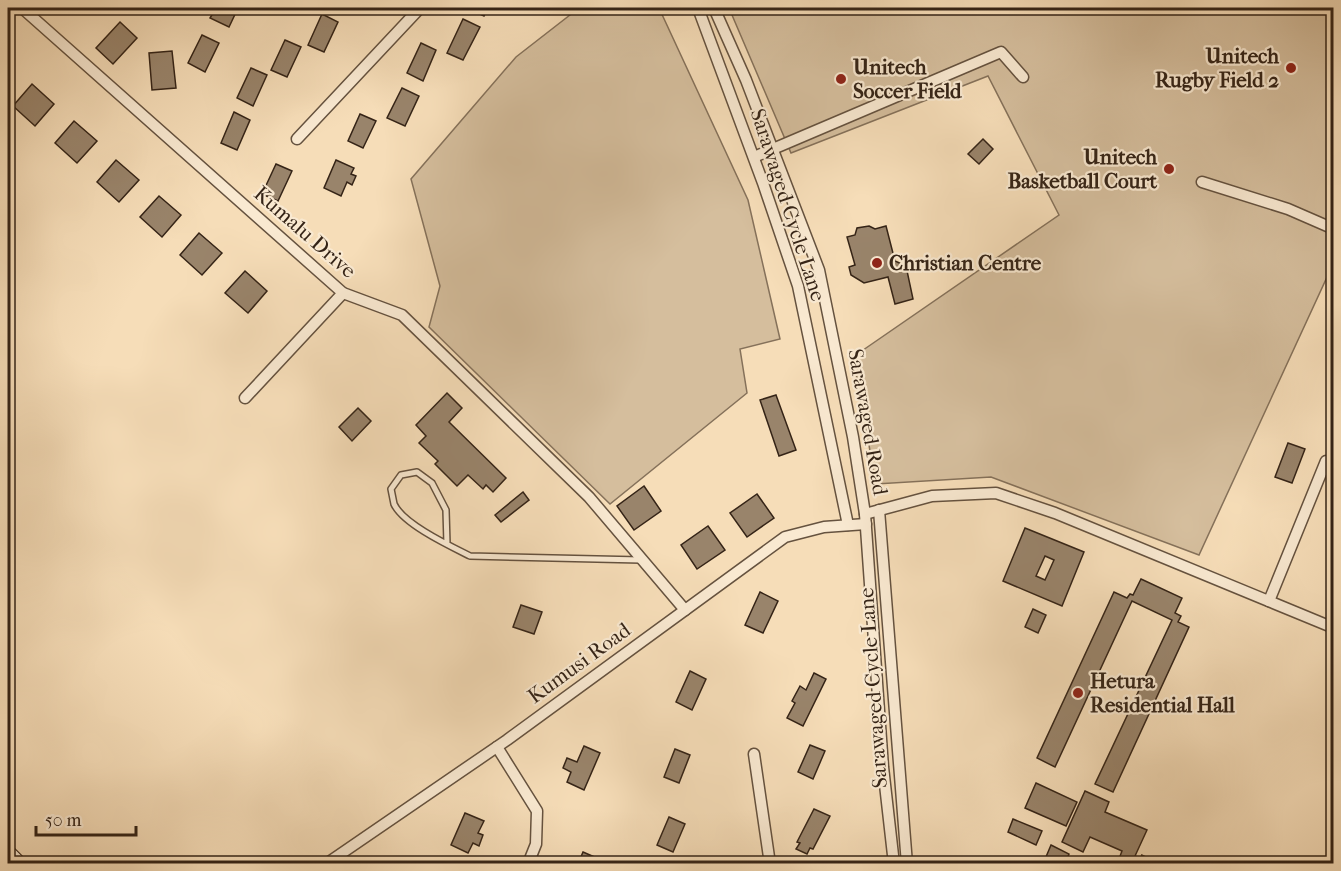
<svg xmlns="http://www.w3.org/2000/svg" width="1341" height="871" font-family="'IM FELL French Canon',serif">
<style>
.green{fill:#d5be9d;stroke:#85715a;stroke-width:1.5}
.building{fill:#99846b;stroke:#352417;stroke-width:1.5;fill-rule:evenodd}
.lines{fill:none;stroke-linecap:round;stroke-linejoin:round}
.lane-casing{stroke:#65523f;stroke-width:8}
.street-casing{stroke:#65523f;stroke-width:13}
.secondary-casing{stroke:#352417;stroke-width:17}
.path{stroke:#352417;stroke-width:2;stroke-dasharray:4.5 3;stroke-linecap:butt}
.lane{stroke:#f9e9d1;stroke-width:5}
.street{stroke:#f9e9d1;stroke-width:10}
.secondary{stroke:#f9e9d1;stroke-width:15}
.poi-dot{fill:#8f2418;stroke:#f9e9d1;stroke-width:2}
.labels{text-anchor:middle;stroke-width:4.5;stroke-linejoin:round;paint-order:stroke}
.poi-label{font-size:21px;font-weight:bold;fill:#352417;stroke:#f9e9d1;text-anchor:start}
.street-label{font-size:21px;fill:#352417;stroke:#f9e9d1}
</style>
<rect width="100%" height="100%" fill="#f6ddb8"/>
<filter id="stains"><feTurbulence type="fractalNoise" baseFrequency=".00333" numOctaves="4"/><feColorMatrix values="0 0 0 0 .2 0 0 0 0 .09 0 0 0 0 .02 0 0 0 .5 -.17"/></filter>
<radialGradient id="worn" r=".72"><stop offset=".6" stop-color="#630" stop-opacity="0"/><stop offset="1" stop-color="#630" stop-opacity=".3"/></radialGradient>
<g class="green">
<polygon points="579,8 659,8 748,200 780,339 740,349 747,393 610,504 429,327 440,286 411,179 516,57"/>
<polygon points="729,8 1333,8 1333,264 1199,555 991,477 876,484 853,357 1059,215 988,76 791,153"/>
</g>
<g class="building">
<polygon points="70,8 106,8 106,12 70,11"/>
<polygon points="216,8 238,8 229,27 210,18"/>
<polygon points="469,8 488,8 484,16 469,9"/>
<polygon points="322,14 338,22 324,52 308,45"/>
<polygon points="463,19 480,27 463,60 447,53"/>
<polygon points="120,22 137,38 113,64 96,48"/>
<polygon points="202,35 219,43 205,72 188,63"/>
<polygon points="285,40 301,47 287,77 271,70"/>
<polygon points="421,43 436,50 423,81 407,73"/>
<polygon points="172,51 176,88 152,90 149,53"/>
<polygon points="251,68 267,75 253,106 237,98"/>
<polygon points="32,84 54,104 35,126 13,106"/>
<polygon points="402,88 419,96 405,126 387,118"/>
<polygon points="234,112 250,120 237,150 221,143"/>
<polygon points="360,114 376,121 363,148 348,141"/>
<polygon points="74,121 97,141 77,163 55,143"/>
<polygon points="983,139 993,149 979,164 968,154"/>
<polygon points="116,160 139,180 119,202 97,182"/>
<polygon points="336,160 354,168 351,174 356,176 352,185 347,182 341,196 324,188"/>
<polygon points="276,164 292,171 278,201 262,194"/>
<polygon points="159,196 181,215 162,237 140,217"/>
<polygon points="869,226 875,229 886,226 895,261 906,266 913,299 895,304 888,277 864,283 851,275 849,267 855,265 847,237 855,235 857,228"/>
<polygon points="199,233 222,253 202,275 180,255"/>
<polygon points="245,271 267,291 248,313 225,293"/>
<polygon points="447,393 462,408 449,422 506,478 493,492 486,485 483,489 468,475 457,486 435,464 438,461 419,443 426,436 416,425"/>
<polygon points="776,395 796,450 779,456 760,400"/>
<polygon points="358,408 371,421 352,441 339,427"/>
<polygon points="1288,443 1305,449 1292,483 1275,477"/>
<polygon points="644,486 661,511 634,530 617,506"/>
<polygon points="523,492 529,500 501,522 495,515"/>
<polygon points="757,494 774,518 747,537 730,513"/>
<polygon points="708,526 725,550 697,569 681,545"/>
<path d="M 1025,528 L 1084,552 L 1062,606 L 1003,581 ZM 1045,556 L 1054,560 L 1045,580 L 1036,576 Z"/>
<polygon points="1141,579 1182,598 1175,613 1181,616 1178,622 1189,627 1113,792 1095,784 1172,620 1132,601 1055,767 1037,758 1114,592 1127,598 1130,594 1133,595"/>
<polygon points="760,592 778,601 763,633 745,625"/>
<polygon points="521,605 542,612 534,634 513,627"/>
<polygon points="1033,609 1046,615 1038,633 1025,627"/>
<polygon points="690,671 706,679 692,710 676,702"/>
<polygon points="814,673 826,679 803,726 787,718 795,703 792,701 800,686 806,690"/>
<polygon points="810,745 825,751 813,779 798,772"/>
<polygon points="584,746 600,753 584,790 567,782 571,772 563,768 567,758 577,762"/>
<polygon points="675,749 690,755 679,783 664,777"/>
<polygon points="1036,783 1077,802 1066,826 1025,808"/>
<polygon points="1085,791 1109,802 1105,812 1147,830 1135,856 1145,860 1143,864 1117,864 1122,851 1090,837 1083,852 1062,842"/>
<polygon points="814,809 830,816 813,849 810,848 807,854 796,849 800,843 797,842"/>
<polygon points="465,813 484,821 478,833 483,835 479,846 473,843 468,853 451,845"/>
<polygon points="669,817 685,824 673,852 657,845"/>
<polygon points="1013,819 1042,831 1036,845 1008,832"/>
<polygon points="1051,845 1069,854 1065,864 1043,864"/>
<polygon points="583,852 599,859 597,864 578,864"/>
</g>
<g class="lines">
<defs>
<path id="lane" d="M 447,544 L 446,510 L 432,483 L 417,472 L 401,475 L 391,489 C 392,494 393,499 394,504 C 403,524 450,546 470,556 L 641,560"/>
<g id="street">
<polyline points="22,8 343,293 402,315 589,497 685,610"/>
<polyline points="698,8 763,183 798,286 848,525"/>
<polyline points="714,8 746,80 819,270 853,437 865,514 883,767 894,864"/>
<polyline points="297,139 420,8"/>
<polyline points="754,157 1001,52 1023,77"/>
<polyline points="1202,182 1288,209 1334,229"/>
<polyline points="245,398 343,293"/>
<polyline points="879,510 907,864"/>
<polyline points="865,514 932,496 996,493 1055,513 1334,628"/>
<polyline points="1269,601 1326,461"/>
<polyline points="497,747 537,811 536,844 528,864"/>
<polyline points="754,754 770,864"/>
<polyline points="326,864 507,740 785,537 824,527 866,524"/>
</g>
<polyline id="secondary" points="8,853 19,864"/>
</defs>
<use href="#lane" class="lane-casing"/>
<use href="#street" class="street-casing"/>
<use href="#secondary" class="secondary-casing"/>
<polyline class="path" points="1141,855 1161,864"/>
<use href="#lane" class="lane"/>
<use href="#street" class="street"/>
<use href="#secondary" class="secondary"/>
</g>
<g class="poi-dot">
<circle cx="1291" cy="68" r="6"/>
<circle cx="841" cy="79" r="6"/>
<circle cx="1169" cy="169" r="6"/>
<circle cx="877" cy="263" r="6"/>
<circle cx="1078" cy="693" r="6"/>
</g>
<g class="labels">
<g class="poi-label">
<text x="1279" y="63" text-anchor="end">Unitech<tspan x="1279" dy="24">Rugby Field 2</tspan></text>
<text x="853" y="74">Unitech<tspan x="853" dy="24">Soccer Field</tspan></text>
<text x="1157" y="164" text-anchor="end">Unitech<tspan x="1157" dy="24">Basketball Court</tspan></text>
<text x="889" y="270">Christian Centre</text>
<text x="1090" y="688">Hetura<tspan x="1090" dy="24">Residential Hall</tspan></text>
</g>
<g class="street-label">
<text transform="translate(788 205) rotate(72)" y="7">Sarawaged Cycle Lane</text>
<text transform="translate(305 232) rotate(41)" y="7">Kumalu Drive</text>
<text transform="translate(868 422) rotate(80)" y="7">Sarawaged Road</text>
<text transform="translate(579 663) rotate(-36)" y="7">Kumusi Road</text>
<text transform="translate(873 688) rotate(-94)" y="7">Sarawaged Cycle Lane</text>
</g>
</g>
<rect width="1341" height="871" fill="none" stroke="#f6ddb8" stroke-width="30"/>
<rect x="9" y="9" width="1323" height="853" fill="none" stroke="#352417" stroke-width="3"/>
<rect x="15" y="15" width="1311" height="841" fill="none" stroke="#352417" stroke-width="1.5"/>
<path d="M36 826v9h100v-9" fill="none" stroke="#352417" stroke-width="3"/>
<text x="45" y="826" font-size="18" fill="#352417" stroke="#f9e9d1" stroke-width="4.5" paint-order="stroke">50 m</text>
<rect width="100%" height="100%" filter="url(#stains)"/>
<rect width="100%" height="100%" fill="url(#worn)"/>
</svg>
